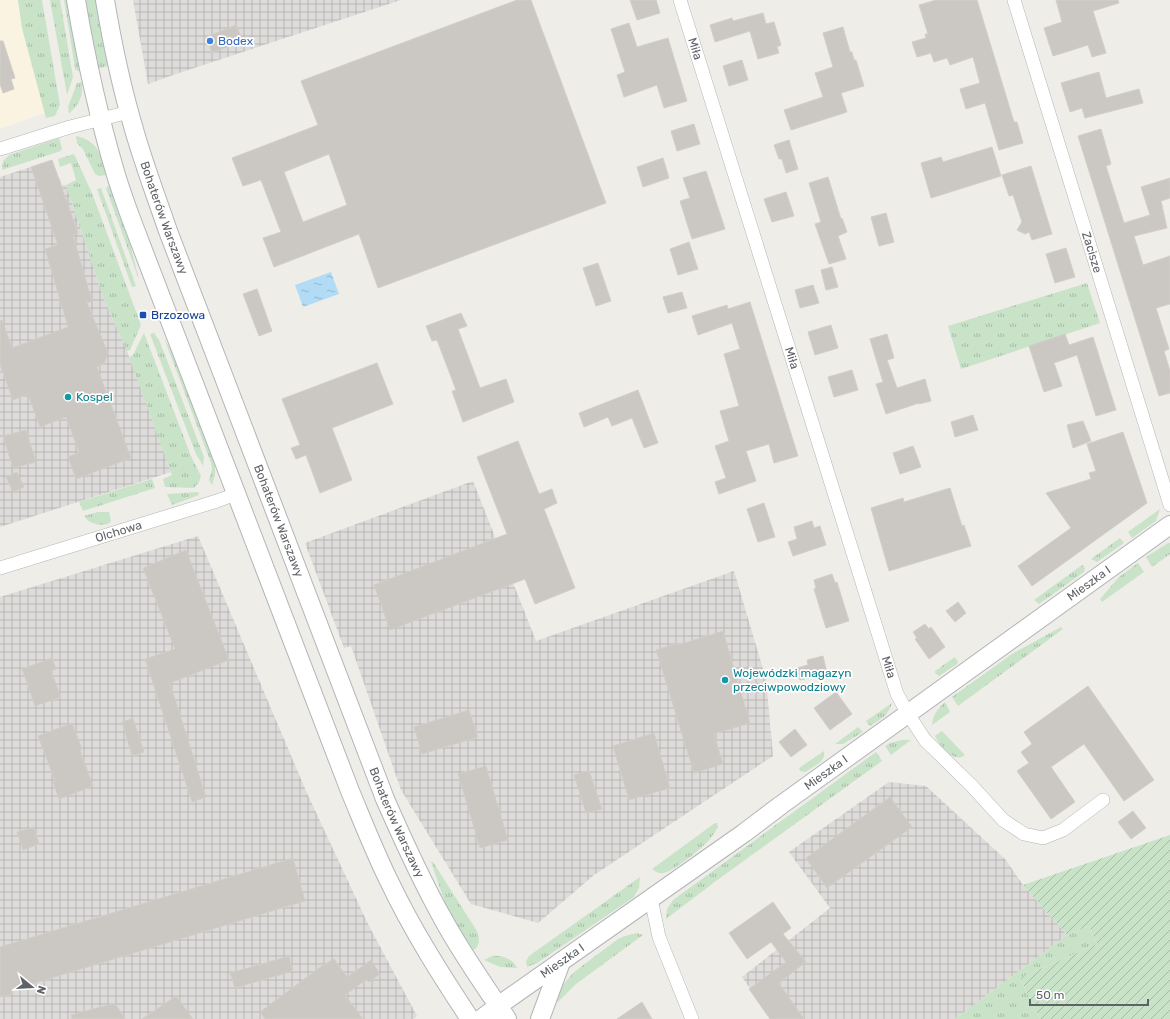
<svg xmlns="http://www.w3.org/2000/svg" width="1170" height="1019" font-family="Rubik,sans-serif">
<style>
.commercial{fill:#faf3e2}
.industrial{fill:url(#industrial-grid)}
.grass{fill:url(#grass-tufts)}
.garden{fill:url(#garden-furrows)}
.water{fill:url(#water-ripples)}
.building{fill:#cbc8c4;stroke:#d3cec7;fill-rule:evenodd}
.lines{fill:none;stroke-linecap:round;stroke-linejoin:round}
.street-casing{stroke:#b3b4b8;stroke-width:14}
.secondary-casing{stroke:#b2b5b8;stroke-width:20}
.street{stroke:#fff;stroke-width:13}
.secondary{stroke:#fff;stroke-width:18}
.shop-dot{fill:#3f7fe0;stroke:#fff;stroke-width:1.5}
.transit-dot{fill:#1a4fb4;stroke:#fff;stroke-width:1.5}
.culture-dot{fill:#0f9aa8;stroke:#fff;stroke-width:1.5}
.labels{text-anchor:middle;stroke-width:3.5;stroke-linejoin:round;paint-order:stroke}
.shop-label{font-size:12px;fill:#366cbe;stroke:#fff;text-anchor:start}
.street-label{font-size:12px;fill:#5f6266;stroke:#fff}
.transit-label{font-size:12px;fill:#164399;stroke:#fff;text-anchor:start}
.culture-label{font-size:12px;fill:#0d838f;stroke:#fff;text-anchor:start}
</style>
<defs>
<pattern id="industrial-grid" width="8" height="8" patternUnits="userSpaceOnUse"><rect width="8" height="8" fill="#dedcda"/><path d="M0 4h8M4 0v8" fill="none" stroke="#b7b6b5"/></pattern>
<pattern id="grass-tufts" width="24" height="20" patternUnits="userSpaceOnUse"><rect width="24" height="20" fill="#c9e3c8"/><path d="M3 7l-1-3M5 7V3M7 7l1-3M15 17l-1-3M17 17v-4M19 17l1-3" fill="none" stroke="#a6bba6"/></pattern>
<pattern id="garden-furrows" width="10" height="10" patternUnits="userSpaceOnUse"><rect width="10" height="10" fill="#c9e3c8"/><path d="M-1 1l2-2M0 10L10 0M9 11l2-2" fill="none" stroke="#a6bba6"/></pattern>
<pattern id="water-ripples" width="26" height="14" patternUnits="userSpaceOnUse"><rect width="26" height="14" fill="#b2dcf5"/><path d="M2 4q2-2 4 0t4 0M15 11q2-2 4 0t4 0" fill="none" stroke="#94b6ca"/></pattern>
</defs>
<rect width="100%" height="100%" fill="#efede8"/>
<polygon class="commercial" points="0,0 18,0 22,28 45,113 0,129"/>
<g class="industrial">
<polygon points="133,0 401,0 179,73 148,84"/>
<polygon points="52,160 62,185 66,185 104,299 127,351 171,472 0,527 0,177"/>
<polygon points="473,481 536,641 734,571 766,679 773,756 594,875 538,923 471,904 401,790 351,646 344,648 305,543"/>
<polygon points="198,536 306,791 368,924 417,1016 414,1019 0,1019 0,597"/>
<polygon points="889,782 926,786 1006,860 1023,885 1067,935 955,1019 772,1019 742,977 830,908 789,852"/>
</g>
<g class="grass">
<polygon points="18,0 42,0 60,105 55,116 46,118 22,28"/>
<polygon points="50,0 60,0 73,77 67,95"/>
<polygon points="64,0 68,0 80,72 76,70 75,68"/>
<polygon points="85,0 97,0 108,66 97,69"/>
<path d="M 82,82 C 83,98 80,102 69,114 L 68,107 L 77,83 Z"/>
<path d="M 76,136 C 99,141 101,156 107,175 L 99,176 L 95,174 L 83,149 L 77,143 Z"/>
<polygon points="59,138 62,148 61,151 2,170 3,161 9,155"/>
<polygon points="74,154 92,193 141,325 130,350 127,351 104,299 66,185 76,180 71,163 60,167 58,159"/>
<polygon points="111,185 127,231 139,280 108,194 106,189 108,186"/>
<polygon points="101,188 136,286 132,287 97,189"/>
<polygon points="1087,283 1100,323 961,369 948,326"/>
<polygon points="144,333 191,456 201,476 199,482 194,488 165,487 163,479 172,475 129,357 133,355"/>
<polygon points="154,333 159,340 167,360 204,457 203,466 196,454 150,334"/>
<polygon points="164,338 175,357 215,462 215,475 212,485 209,480 212,469 211,463"/>
<polygon points="152,479 155,488 83,511 79,502"/>
<polygon points="198,492 199,495 172,505 167,494"/>
<polygon points="1160,509 1156,521 1132,538 1128,532"/>
<path d="M 98,512 L 109,512 L 111,521 L 108,524 C 98,526 90,524 84,516 Z"/>
<polygon points="1120,538 1124,543 1097,562 1091,559"/>
<polygon points="1168,543 1170,543 1170,554 1152,567 1146,557"/>
<polygon points="1138,563 1144,572 1102,602 1100,599 1119,577"/>
<polygon points="1082,565 1085,568 1084,572 1039,604 1034,600"/>
<polygon points="1061,627 1063,629 958,706 952,697 1012,654"/>
<polygon points="955,657 958,662 957,664 939,676 935,673 935,671"/>
<path d="M 945,702 L 950,712 L 932,725 C 933,715 937,709 945,702 Z"/>
<path d="M 892,703 C 888,716 881,719 870,726 L 866,721 Z"/>
<polygon points="858,727 863,732 843,744 835,744"/>
<path d="M 942,731 L 965,755 C 962,757 960,758 956,757 C 949,756 937,742 935,736 Z"/>
<polygon points="902,740 911,740 891,755 885,746 890,743"/>
<path d="M 824,751 C 826,762 815,765 807,771 L 805,772 L 800,771 L 799,768 Z"/>
<polygon points="876,752 882,761 716,881 666,919 667,909 673,900"/>
<path d="M 715,823 L 717,823 L 718,827 C 714,834 710,840 704,845 C 698,851 671,873 663,873 C 659,874 656,872 652,869 Z"/>
<path d="M 431,862 L 433,862 L 477,931 C 480,938 480,945 474,950 L 468,944 L 449,914 Z"/>
<polygon points="640,877 639,888 634,897 549,955 537,963 527,967 526,961 529,956"/>
<polygon points="1089,926 1097,944 1020,978 1040,1019 955,1019 1067,935"/>
<polygon points="637,933 643,935 576,984 558,1002 557,1002 553,1001 562,986 574,972 618,939 625,936"/>
<path d="M 492,956 C 502,955 513,959 517,968 L 500,967 L 484,960 Z"/>
</g>
<polygon class="garden" points="1170,835 1170,1019 1040,1019 1020,978 1097,944 1089,926 1067,935 1023,885"/>
<polygon class="water" points="331,272 339,294 303,307 295,285"/>
<g class="building">
<path d="M 517,0 L 531,0 L 606,203 L 378,288 L 359,234 L 274,267 L 263,238 L 281,232 L 261,180 L 243,186 L 232,158 L 318,125 L 301,81 ZM 329,154 L 347,205 L 303,222 L 284,172 Z"/>
<polygon points="630,0 656,0 660,13 637,20"/>
<polygon points="936,0 977,0 1014,122 1017,122 1023,143 999,150 985,103 966,109 960,89 980,83 973,57 950,65 947,58 934,62 931,53 917,57 912,42 926,38 925,34 928,34 919,5"/>
<polygon points="1056,0 1118,0 1119,3 1093,11 1106,53 1092,57 1088,45 1053,56 1044,28 1062,22"/>
<polygon points="763,13 766,24 774,22 781,45 777,47 779,53 758,59 750,31 715,42 710,25 732,18 733,21"/>
<polygon points="629,23 637,47 668,38 687,101 664,108 657,85 624,97 617,75 625,72 611,29"/>
<polygon points="236,25 243,41 212,53 206,37"/>
<polygon points="843,27 850,52 852,52 854,60 856,60 864,86 841,93 847,112 791,130 784,110 823,97 815,73 833,67 823,33"/>
<polygon points="0,41 3,41 15,78 11,79 14,89 3,93 0,84"/>
<polygon points="742,60 748,80 729,86 723,66"/>
<polygon points="1099,72 1106,98 1139,89 1143,103 1085,118 1082,108 1070,112 1061,83"/>
<polygon points="694,124 700,144 677,151 671,131"/>
<polygon points="1101,129 1111,164 1106,166 1124,223 1150,215 1141,187 1170,178 1170,198 1161,201 1167,228 1134,236 1143,265 1170,256 1170,304 1156,308 1169,349 1164,351 1170,371 1170,393 1159,396 1078,136"/>
<polygon points="789,140 798,169 786,173 782,159 779,159 774,145"/>
<polygon points="992,147 1001,176 931,198 921,163 941,157 943,162"/>
<polygon points="663,158 669,178 643,187 637,167"/>
<polygon points="52,160 78,233 73,235 92,301 87,303 108,353 104,364 97,367 131,458 76,479 68,457 79,452 66,417 40,427 28,394 13,400 0,365 0,321 2,320 12,348 68,327 45,249 58,245 31,167"/>
<polygon points="1031,166 1052,234 1032,240 1029,232 1025,234 1017,230 1022,222 1013,195 1009,196 1002,175"/>
<polygon points="706,171 725,229 692,239 680,201 690,198 683,178"/>
<polygon points="828,177 841,219 842,218 847,232 838,236 846,259 829,264 815,224 821,222 809,183"/>
<polygon points="786,192 794,216 772,222 764,199"/>
<polygon points="886,213 894,242 879,246 871,217"/>
<polygon points="689,242 698,269 678,275 670,249"/>
<polygon points="1066,248 1075,277 1055,283 1046,254"/>
<polygon points="598,263 611,301 596,306 583,268"/>
<polygon points="832,267 838,287 826,290 821,270"/>
<polygon points="813,285 819,303 800,308 795,290"/>
<polygon points="257,289 272,331 259,336 243,294"/>
<polygon points="682,292 687,308 668,313 663,297"/>
<polygon points="750,302 798,456 774,463 769,444 746,451 756,481 719,494 715,482 726,478 715,446 729,441 720,411 739,406 724,354 740,349 732,323 698,335 692,316 727,305 728,309"/>
<polygon points="461,313 467,326 458,329 480,388 506,379 514,402 463,422 452,391 456,390 437,340 432,341 426,326"/>
<polygon points="831,325 838,348 815,355 808,332"/>
<polygon points="887,334 894,358 887,360 897,388 925,379 931,401 919,404 919,403 886,414 876,384 883,382 870,339"/>
<polygon points="1065,334 1069,345 1093,337 1116,410 1096,416 1077,355 1054,363 1062,386 1044,392 1029,346"/>
<polygon points="377,363 393,404 332,428 352,480 320,493 306,455 296,459 291,448 300,445 282,399"/>
<polygon points="852,370 858,390 834,397 828,377"/>
<polygon points="638,390 658,443 644,448 632,418 612,426 608,417 584,427 579,413"/>
<polygon points="973,415 978,430 955,437 951,422"/>
<polygon points="1083,421 1091,441 1073,448 1067,425"/>
<polygon points="26,430 36,462 13,468 3,436"/>
<polygon points="1123,432 1147,503 1032,586 1018,566 1071,528 1046,493 1091,479 1089,473 1096,471 1087,444"/>
<polygon points="518,441 539,494 552,489 557,503 544,509 575,588 535,604 525,579 390,630 374,585 507,534 477,457"/>
<polygon points="913,446 921,467 900,474 893,453"/>
<polygon points="17,472 24,487 13,492 6,477"/>
<polygon points="950,488 962,526 964,525 971,546 889,571 871,508 903,498 904,502"/>
<polygon points="764,503 775,537 758,542 747,509"/>
<polygon points="812,521 814,528 820,526 826,545 793,556 788,542 797,539 794,527"/>
<polygon points="186,550 229,660 170,683 206,797 192,802 145,659 175,649 143,568"/>
<polygon points="832,574 835,583 837,582 849,621 826,628 814,589 816,588 814,580"/>
<polygon points="958,602 966,613 955,622 946,611"/>
<polygon points="925,624 929,629 931,627 945,647 929,659 915,639 917,638 913,632"/>
<polygon points="723,631 750,723 714,734 723,764 694,773 656,650 678,643 678,645"/>
<polygon points="823,656 827,673 800,680 797,668 808,665 807,660"/>
<polygon points="52,658 56,669 51,671 61,697 35,706 22,669"/>
<polygon points="1088,686 1154,780 1124,801 1084,744 1051,767 1075,802 1051,819 1017,771 1029,763 1021,752 1032,744 1024,732"/>
<polygon points="836,692 852,714 830,730 814,708"/>
<polygon points="469,710 478,737 422,754 414,727"/>
<polygon points="133,718 144,752 132,756 122,722"/>
<polygon points="72,723 82,749 80,750 93,786 59,799 53,782 55,781 38,736"/>
<polygon points="795,729 807,745 791,757 779,742"/>
<polygon points="654,733 670,788 629,800 613,746"/>
<polygon points="486,766 508,840 480,848 458,774"/>
<polygon points="589,770 602,809 586,813 574,775"/>
<polygon points="890,797 912,827 827,888 806,858"/>
<polygon points="1133,811 1146,828 1131,839 1118,822"/>
<polygon points="34,827 39,844 23,850 17,832"/>
<polygon points="293,858 305,901 12,990 13,994 0,997 0,947"/>
<polygon points="773,902 791,928 783,934 806,962 779,983 804,1019 770,1019 749,989 786,962 771,942 747,959 729,933"/>
<polygon points="289,956 293,971 235,988 230,973"/>
<polygon points="334,959 347,977 371,960 380,974 369,982 367,979 345,995 363,1019 265,1019 260,1012 323,965"/>
<polygon points="176,996 193,1019 142,1019"/>
<polygon points="642,1002 652,1019 617,1019"/>
<polygon points="115,1003 125,1019 72,1019 71,1015"/>
</g>
<g class="lines">
<defs>
<g id="street">
<path id="s1" d="M 680,0 L 897,694 L 908,714 L 925,740 L 972,786 L 1003,820 L 1024,834 L 1043,838 L 1063,830 L 1103,800"/>
<path id="s2" d="M 1014,0 L 1170,505"/>
<polyline points="0,149 70,127 129,112"/>
<path id="s3" d="M 0,568 L 217,501 L 236,494"/>
<polyline points="651,899 659,937 692,1019"/>
</g>
<g id="secondary">
<path d="M 76,0 C 86,59 99,118 116,175 C 121,191 127,208 133,224 L 350,791 C 363,822 375,853 390,883 C 413,931 441,975 470,1019"/>
<path id="s4" d="M 105,0 C 112,42 121,85 133,126 C 143,162 156,196 168,231 L 385,799 C 403,840 421,880 443,919 C 462,954 485,986 507,1019"/>
<path id="s5" d="M 481,1019 L 505,1001 L 744,833 L 781,805 L 1170,525"/>
<polyline points="540,1019 561,962"/>
</g>
</defs>
<use href="#street" class="street-casing"/>
<use href="#secondary" class="secondary-casing"/>
<use href="#street" class="street"/>
<use href="#secondary" class="secondary"/>
</g>
<circle class="shop-dot" cx="210" cy="41" r="4"/>
<rect class="transit-dot" x="139" y="311" width="8" height="8" rx="2"/>
<g class="culture-dot">
<circle cx="68" cy="397" r="4"/>
<circle cx="725" cy="680" r="4"/>
</g>
<g class="labels">
<g class="shop-label">
<text x="218" y="45">Bodex</text>
</g>
<g class="street-label">
<text dy="4" stroke="none"><textPath href="#s1" startOffset="51">Miła</textPath></text>
<text dy="4" stroke="none"><textPath href="#s4" startOffset="226">Bohaterów Warszawy</textPath></text>
<text dy="4" stroke="none"><textPath href="#s2" startOffset="264">Zacisze</textPath></text>
<text dy="4" stroke="none"><textPath href="#s1" startOffset="375">Miła</textPath></text>
<text dy="4" stroke="none"><textPath href="#s4" startOffset="550">Bohaterów Warszawy</textPath></text>
<text dy="4" stroke="none"><textPath href="#s3" startOffset="124">Olchowa</textPath></text>
<text dy="4" stroke="none"><textPath href="#s5" startOffset="748">Mieszka I</textPath></text>
<text dy="4" stroke="none"><textPath href="#s1" startOffset="699">Miła</textPath></text>
<text dy="4" stroke="none"><textPath href="#s5" startOffset="424">Mieszka I</textPath></text>
<text dy="4" stroke="none"><textPath href="#s4" startOffset="874">Bohaterów Warszawy</textPath></text>
<text dy="4" stroke="none"><textPath href="#s5" startOffset="100">Mieszka I</textPath></text>
</g>
<g class="transit-label">
<text x="151" y="319">Brzozowa</text>
</g>
<g class="culture-label">
<text x="76" y="401">Kospel</text>
<text x="733" y="677">Wojewódzki magazyn<tspan x="733" dy="14">przeciwpowodziowy</tspan></text>
</g>
</g>
<g transform="translate(32 987) rotate(108)" stroke="#ffffff" stroke-width="3" paint-order="stroke">
<path d="M0-3L7 15L0 10L-7 15Z" fill="#5f6266"/>
<text y="-6" font-size="11" font-weight="bold" text-anchor="middle" fill="#5f6266">N</text>
</g>
<path d="M1030 999v6h118v-6" fill="none" stroke="#5f6266" stroke-width="2"/>
<text x="1036" y="999" font-size="12" fill="#5f6266" stroke="#ffffff" stroke-width="3" paint-order="stroke">50 m</text>
</svg>
